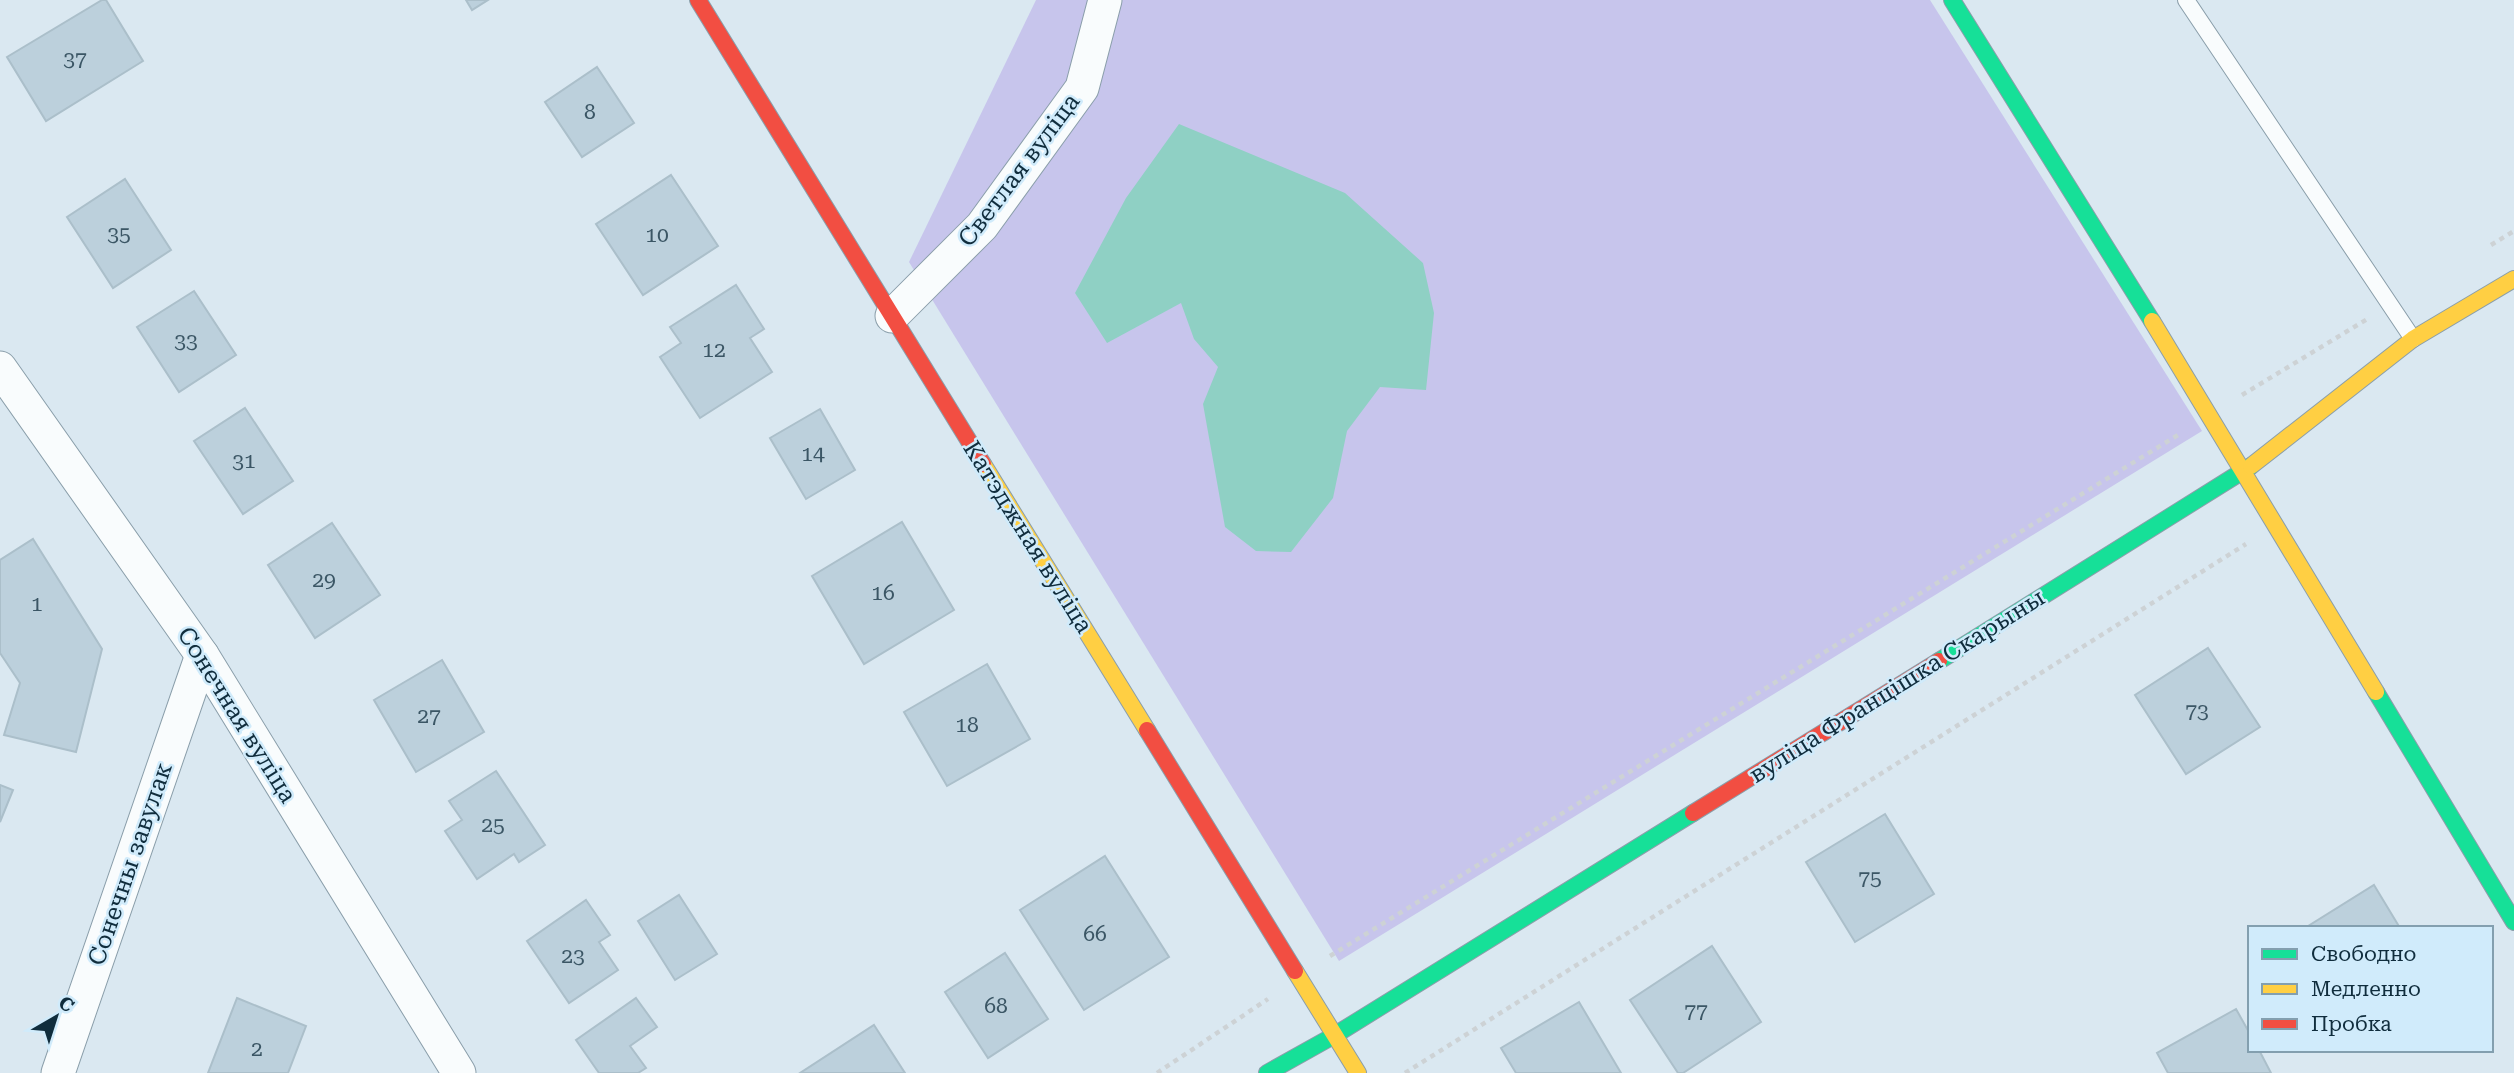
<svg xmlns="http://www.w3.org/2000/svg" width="2514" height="1073" font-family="'Roboto Serif',serif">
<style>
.green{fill:#c7c5ec}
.water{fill:#8fd0c4}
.building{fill:#bcd0dc;stroke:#abbfca;stroke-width:2}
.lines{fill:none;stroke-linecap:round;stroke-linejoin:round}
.lane-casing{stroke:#8a9eaa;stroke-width:18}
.street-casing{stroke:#8a9eaa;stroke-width:35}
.fast-casing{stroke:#8a9eaa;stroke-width:18}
.slow-casing{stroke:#8a9eaa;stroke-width:18}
.jam-casing{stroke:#8a9eaa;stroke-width:18}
.path{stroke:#cdd2d5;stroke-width:4.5;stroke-dasharray:5 5;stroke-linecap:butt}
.lane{stroke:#f9fcfd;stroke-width:16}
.street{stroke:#f9fcfd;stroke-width:33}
.fast{stroke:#16e098;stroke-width:16}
.slow{stroke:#ffcf43;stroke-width:16}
.jam{stroke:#f24e42;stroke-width:16}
.labels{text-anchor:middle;stroke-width:5;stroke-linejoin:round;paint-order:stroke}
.number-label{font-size:21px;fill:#3b5665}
.street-label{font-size:24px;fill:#102d3d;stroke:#d0ebfb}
</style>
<rect width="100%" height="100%" fill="#dae8f1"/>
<polygon class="green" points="1036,0 1930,0 2202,431 1339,961 909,262"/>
<polygon class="water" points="1179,124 1345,193 1423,263 1434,313 1426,390 1380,387 1347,431 1333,498 1291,552 1256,551 1225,527 1203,404 1218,367 1194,339 1181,303 1107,343 1075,293 1126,198"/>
<g class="building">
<polygon points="102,0 106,0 143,61 46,121 7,57"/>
<polygon points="466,0 488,0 472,10"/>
<polygon points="597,67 634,123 582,157 545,102"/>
<polygon points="671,175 718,246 643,295 596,224"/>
<polygon points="125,179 171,250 113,288 67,217"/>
<polygon points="736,285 764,329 750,338 772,372 700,418 660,357 681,343 670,327"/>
<polygon points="194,291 236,355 179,392 137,327"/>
<polygon points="245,408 293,481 243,514 194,441"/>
<polygon points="820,409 855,470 806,499 770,438"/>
<polygon points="902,522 954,610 864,664 812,576"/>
<polygon points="332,523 380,595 315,638 268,565"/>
<polygon points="33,539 102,649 76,752 4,735 20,683 0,653 0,560"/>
<polygon points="2208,648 2260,727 2186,774 2135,695"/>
<polygon points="442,660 484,732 416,772 374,700"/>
<polygon points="987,664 1030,739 947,786 904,712"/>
<polygon points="496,771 545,845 519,862 514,854 477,879 445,831 462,820 449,801"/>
<polygon points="0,785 13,790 0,822"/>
<polygon points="1885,814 1934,894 1855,942 1806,862"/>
<polygon points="1105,856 1169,957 1084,1010 1020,910"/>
<polygon points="2374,885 2400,928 2305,928"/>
<polygon points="679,895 717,954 675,980 638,921"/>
<polygon points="586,900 610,935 599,942 618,970 569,1003 527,941"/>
<polygon points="1712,946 1761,1022 1683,1073 1678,1073 1630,1000"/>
<polygon points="1005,953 1048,1019 988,1058 945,992"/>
<polygon points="237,998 306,1026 288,1073 208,1073"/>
<polygon points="636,998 657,1027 630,1046 646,1068 638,1073 599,1073 576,1040"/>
<polygon points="1579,1002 1621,1073 1516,1073 1501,1048"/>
<polygon points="2236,1009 2250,1034 2250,1050 2259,1050 2271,1073 2168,1073 2157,1053"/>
<polygon points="874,1025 905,1073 800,1073"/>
</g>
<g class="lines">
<defs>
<polyline id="lane" points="2186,0 2413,339"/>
<g id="street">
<polyline points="892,316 982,226 1082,88 1105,0"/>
<polyline points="0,368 202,655 459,1073"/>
<polyline points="58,1073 202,655"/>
</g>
<g id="fast">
<polyline points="1952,0 2152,321"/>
<polyline points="1939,661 2251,466"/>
<polyline points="2376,692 2514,922"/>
<polyline points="1267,1073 1335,1035 1693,813"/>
</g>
<g id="slow">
<polyline points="2152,321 2376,692"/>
<polyline points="983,464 1147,730"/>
<polyline points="2251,466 2413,339 2514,279"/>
<polyline points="1295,971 1358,1073"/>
</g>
<g id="jam">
<polyline points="698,0 983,464"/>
<polyline points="1147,730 1295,971"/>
<polyline points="1693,813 1939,661"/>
</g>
</defs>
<use href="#lane" class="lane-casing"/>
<use href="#street" class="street-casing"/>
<use href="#fast" class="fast-casing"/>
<use href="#slow" class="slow-casing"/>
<use href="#jam" class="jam-casing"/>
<g class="path">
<polyline points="2491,245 2514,231"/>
<polyline points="2242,395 2369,318"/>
<polyline points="1330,956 2178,435"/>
<polyline points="1157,1073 1268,999"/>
<polyline points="1405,1073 2246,544"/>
</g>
<use href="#lane" class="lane"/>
<use href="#street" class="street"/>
<use href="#fast" class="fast"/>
<use href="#slow" class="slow"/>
<use href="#jam" class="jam"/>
</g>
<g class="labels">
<g class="number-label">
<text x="75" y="66">37</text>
<text x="590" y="119">8</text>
<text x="119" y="241">35</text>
<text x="657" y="242">10</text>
<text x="186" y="348">33</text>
<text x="714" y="357">12</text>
<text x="813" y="461">14</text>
<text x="244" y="468">31</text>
<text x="324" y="587">29</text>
<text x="883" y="600">16</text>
<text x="37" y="611">1</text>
<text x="2197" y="718">73</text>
<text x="429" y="723">27</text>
<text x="967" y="732">18</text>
<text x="493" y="832">25</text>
<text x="1870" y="885">75</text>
<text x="1095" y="941">66</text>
<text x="573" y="963">23</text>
<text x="996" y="1013">68</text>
<text x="1696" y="1018">77</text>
<text x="257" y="1056">2</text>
</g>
<g class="street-label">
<text transform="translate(1019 170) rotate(-53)" y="8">Светлая вуліца</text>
<text transform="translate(1028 537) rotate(58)" y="8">Катэджная вуліца</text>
<text transform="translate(1897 686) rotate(-32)" y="8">вуліца Францішка Скарыны</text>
<text transform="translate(237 715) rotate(58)" y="8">Сонечная вуліца</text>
<text transform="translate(130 864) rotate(-71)" y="8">Сонечны завулак</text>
</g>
</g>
<rect x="2248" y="926" width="245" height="126" fill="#d0ebfb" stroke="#839faf" stroke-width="2"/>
<rect x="2262" y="949" width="35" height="10" fill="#16e098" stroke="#839faf" stroke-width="2"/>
<text x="2311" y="961" font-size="21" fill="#102d3d">Свободно</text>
<rect x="2262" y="984" width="35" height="10" fill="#ffcf43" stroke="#839faf" stroke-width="2"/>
<text x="2311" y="996" font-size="21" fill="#102d3d">Медленно</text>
<rect x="2262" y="1019" width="35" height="10" fill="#f24e42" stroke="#839faf" stroke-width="2"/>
<text x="2311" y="1031" font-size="21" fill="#102d3d">Пробка</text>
<g transform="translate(56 1017) rotate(39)" stroke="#d0ebfb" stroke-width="5" paint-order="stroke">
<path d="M0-5L12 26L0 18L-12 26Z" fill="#102d3d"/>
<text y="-10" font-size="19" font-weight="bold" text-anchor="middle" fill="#102d3d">С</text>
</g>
</svg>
